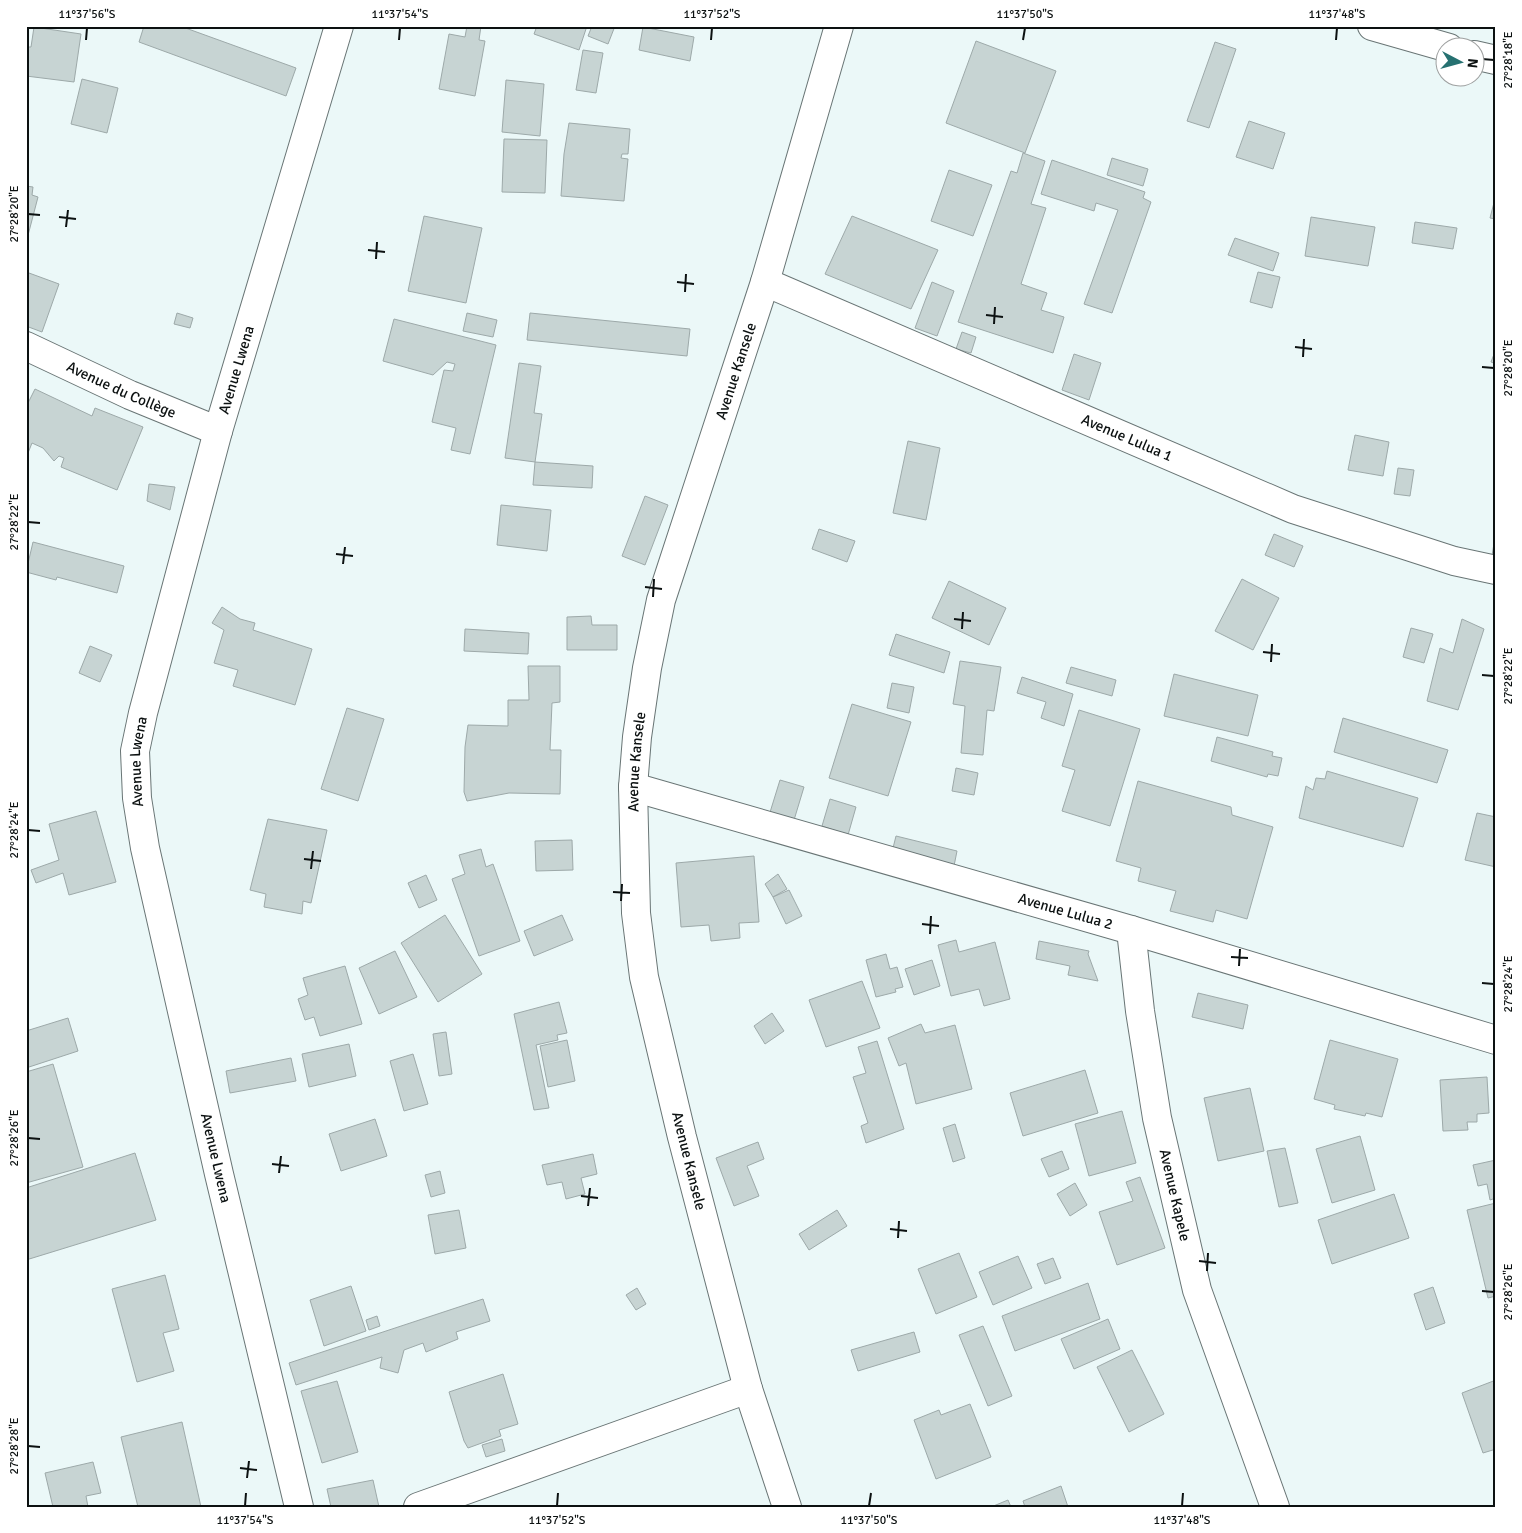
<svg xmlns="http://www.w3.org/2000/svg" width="1522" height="1533" font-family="Signika,sans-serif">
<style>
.building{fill:#c7d4d3;stroke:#9da9a9}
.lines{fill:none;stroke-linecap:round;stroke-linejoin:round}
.minor-casing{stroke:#697575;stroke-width:30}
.minor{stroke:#fff;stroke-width:28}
.ticks{fill:none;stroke:#0c1111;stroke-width:2}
.labels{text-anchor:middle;stroke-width:4;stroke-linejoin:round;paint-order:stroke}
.street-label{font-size:15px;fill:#0c1111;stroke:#fff}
.neatline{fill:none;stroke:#0c1111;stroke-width:2}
.ticks-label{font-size:12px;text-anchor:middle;fill:#0c1111}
</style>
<rect width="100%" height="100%" fill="#ebf8f8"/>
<g class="building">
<polygon points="144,26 180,26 296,68 286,96 139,42"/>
<polygon points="467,26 481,26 479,40 485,41 475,96 439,89 449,34 465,37"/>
<polygon points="537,26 587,26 579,50 534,34"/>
<polygon points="592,26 615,26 608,44 588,36"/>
<polygon points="34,27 81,34 74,82 26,76 26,47 31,47"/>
<polygon points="643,27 694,37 690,61 639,50"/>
<polygon points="976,41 1056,71 1025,153 946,123"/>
<polygon points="1215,42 1236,49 1209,128 1187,121"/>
<polygon points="583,50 603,53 596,93 576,90"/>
<polygon points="82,79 118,88 107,133 71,124"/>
<polygon points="506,80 544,84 540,136 502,132"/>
<polygon points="1249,121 1285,133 1273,169 1236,157"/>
<polygon points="569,123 630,129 628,154 622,154 621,158 628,159 624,201 561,196 564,154"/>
<polygon points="504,139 547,140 545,193 502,192"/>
<polygon points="1023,153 1045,161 1031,204 1046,208 1021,284 1047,293 1041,310 1064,317 1053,353 958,322 1011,171 1017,173"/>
<polygon points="1112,158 1148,169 1143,186 1107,175"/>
<polygon points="1052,160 1145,192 1143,198 1151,202 1112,313 1084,304 1118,210 1096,203 1094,211 1041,194"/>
<polygon points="949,170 992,185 973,236 931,221"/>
<polygon points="26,186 33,187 32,195 38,197 26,243"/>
<polygon points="1496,195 1496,219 1490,218"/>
<polygon points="424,216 482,228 466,303 408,291"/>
<polygon points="852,216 938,250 911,309 825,274"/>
<polygon points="1311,217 1375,227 1368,266 1305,256"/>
<polygon points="1415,222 1457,228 1453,249 1412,243"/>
<polygon points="1235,238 1279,253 1273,271 1228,255"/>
<polygon points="1258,272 1280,277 1272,308 1250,302"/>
<polygon points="29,273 59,284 42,332 26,326 26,281"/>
<polygon points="932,282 954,291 937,336 915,328"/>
<polygon points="177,313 193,318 190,328 174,324"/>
<polygon points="467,313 497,320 493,337 463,331"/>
<polygon points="530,313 690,329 687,356 527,340"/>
<polygon points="394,319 496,345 470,454 451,450 456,428 432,422 444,370 453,371 455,364 447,362 433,375 383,361"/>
<polygon points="962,332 976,337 971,353 956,349"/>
<polygon points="1496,349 1496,364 1491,362"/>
<polygon points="1074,354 1101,363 1089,400 1062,390"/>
<polygon points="519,363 541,366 534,413 542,414 535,462 505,458"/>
<polygon points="35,389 92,416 95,408 143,427 117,490 61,467 64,458 59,456 54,461 43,448 32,443 28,453 26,453 26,407"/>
<polygon points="1355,435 1389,442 1383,476 1348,470"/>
<polygon points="908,441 940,448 926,520 893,513"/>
<polygon points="535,462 593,466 592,488 533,485"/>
<polygon points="1398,468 1414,470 1410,496 1394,494"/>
<polygon points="149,484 175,487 170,510 147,501"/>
<polygon points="645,496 668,505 645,565 622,556"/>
<polygon points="501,505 551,510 547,551 497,545"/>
<polygon points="819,529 855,541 847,562 812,549"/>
<polygon points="1496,531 1496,563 1491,562"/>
<polygon points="1274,534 1303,546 1294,567 1265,555"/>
<polygon points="33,542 124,566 117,593 57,577 56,580 26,572"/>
<polygon points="1242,579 1279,598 1253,650 1215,631"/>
<polygon points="949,581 1006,608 989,645 932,618"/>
<polygon points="222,607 240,619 255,623 253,630 312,649 295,705 233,686 238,670 214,663 224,630 212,623"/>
<polygon points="591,616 592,625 617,625 617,650 567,650 567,617"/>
<polygon points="1462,619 1484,629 1458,710 1427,701 1440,648 1453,653"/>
<polygon points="1411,628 1433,634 1424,663 1403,657"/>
<polygon points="465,629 529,633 528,654 464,651"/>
<polygon points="896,634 950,652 944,673 889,655"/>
<polygon points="90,646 112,655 100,682 79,673"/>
<polygon points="960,661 1001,667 994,711 987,710 983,755 961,753 965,706 953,704"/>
<polygon points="528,666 560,666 560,702 552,703 550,750 561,750 560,794 509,793 467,801 464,792 465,747 468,725 508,726 508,700 529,700"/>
<polygon points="1071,667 1116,680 1112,696 1066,683"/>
<polygon points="1174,674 1258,695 1248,736 1164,716"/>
<polygon points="1022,677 1073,694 1064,726 1041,718 1046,702 1017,693"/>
<polygon points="892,683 914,687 909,713 887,708"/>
<polygon points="852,704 911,722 888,796 829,778"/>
<polygon points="347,708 384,719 358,801 321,789"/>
<polygon points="1079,710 1140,729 1110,826 1062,811 1075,770 1062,766"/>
<polygon points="1343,718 1448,750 1437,783 1334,752"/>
<polygon points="1217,737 1273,752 1272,756 1282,758 1278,776 1268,774 1267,777 1211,761"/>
<polygon points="956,768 978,773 974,795 952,791"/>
<polygon points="1327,771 1418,798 1403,847 1299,818 1306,786 1313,790 1316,778 1325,779"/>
<polygon points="780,780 804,787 791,830 767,822"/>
<polygon points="1138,781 1231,807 1232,815 1273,827 1247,919 1216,910 1213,922 1170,911 1176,891 1138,881 1141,868 1116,861"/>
<polygon points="830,799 856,807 848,835 822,826"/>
<polygon points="96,811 116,882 69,895 63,873 36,883 31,870 59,860 49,824"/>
<polygon points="1477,813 1496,817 1496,867 1465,860"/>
<polygon points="268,819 327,830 311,903 303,901 302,914 264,907 266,894 250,890"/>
<polygon points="896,836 957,851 952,876 891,856"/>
<polygon points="572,840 573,870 536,871 535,841"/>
<polygon points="481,849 486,867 493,864 520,941 479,956 452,879 465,874 459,855"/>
<polygon points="754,856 759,922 739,923 740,938 711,941 709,925 681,927 676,863"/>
<polygon points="778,874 787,889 773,897 765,884"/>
<polygon points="426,875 437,900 419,908 408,883"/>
<polygon points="789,890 802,916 786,924 773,897"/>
<polygon points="445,915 482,974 438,1002 401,943"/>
<polygon points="562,915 573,940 534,956 524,931"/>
<polygon points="956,940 959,952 995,942 1010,999 984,1006 979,989 951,996 938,945"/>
<polygon points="1039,941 1089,951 1088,954 1098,981 1068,975 1070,966 1036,959"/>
<polygon points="395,951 417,997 379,1014 359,968"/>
<polygon points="886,954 890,969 897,967 903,987 895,989 896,992 876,997 866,960"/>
<polygon points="932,960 940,986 914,995 905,969"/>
<polygon points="345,966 362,1024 320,1036 314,1017 305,1020 298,999 308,995 303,978"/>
<polygon points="862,981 880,1028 826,1047 809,1000"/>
<polygon points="1198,993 1248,1005 1243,1029 1192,1017"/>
<polygon points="559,1002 567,1033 557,1035 558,1040 536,1045 549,1108 534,1110 514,1014"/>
<polygon points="772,1013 784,1031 765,1044 754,1026"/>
<polygon points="68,1018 78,1051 26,1068 26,1031"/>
<polygon points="921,1024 925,1033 955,1025 972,1089 916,1104 906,1063 899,1066 888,1038"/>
<polygon points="446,1032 452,1074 439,1076 433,1034"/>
<polygon points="567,1040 575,1081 548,1087 540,1046"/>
<polygon points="1330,1040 1398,1059 1382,1117 1366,1113 1365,1116 1334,1109 1335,1105 1314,1099"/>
<polygon points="877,1041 904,1129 866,1143 861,1126 868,1123 853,1077 866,1073 858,1047"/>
<polygon points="349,1044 356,1076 309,1087 302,1054"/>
<polygon points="413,1054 428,1104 404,1111 390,1061"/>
<polygon points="291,1058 296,1081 230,1093 226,1071"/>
<polygon points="53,1064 83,1167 26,1183 26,1072"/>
<polygon points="1085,1070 1098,1113 1023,1136 1010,1093"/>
<polygon points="1487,1077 1489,1113 1477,1114 1477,1122 1467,1122 1468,1130 1443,1131 1440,1080"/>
<polygon points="1250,1088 1264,1151 1218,1161 1204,1098"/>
<polygon points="1122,1111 1136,1163 1089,1176 1075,1124"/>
<polygon points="375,1119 387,1156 341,1171 329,1134"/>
<polygon points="955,1124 965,1158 953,1162 943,1128"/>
<polygon points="1360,1136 1375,1190 1332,1203 1316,1149"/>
<polygon points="758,1142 764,1159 747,1166 759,1196 734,1206 716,1158"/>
<polygon points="1285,1148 1298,1203 1279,1207 1267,1151"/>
<polygon points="1062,1151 1069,1169 1049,1177 1041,1159"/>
<polygon points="135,1153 156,1220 26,1260 26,1188"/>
<polygon points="593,1154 597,1174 581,1178 585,1194 566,1199 562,1182 547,1185 542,1165"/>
<polygon points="1496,1160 1496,1198 1490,1200 1487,1184 1478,1186 1473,1165"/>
<polygon points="440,1171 445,1193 431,1197 425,1175"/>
<polygon points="1140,1177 1165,1248 1117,1265 1099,1212 1133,1201 1126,1182"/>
<polygon points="1075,1183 1087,1205 1070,1216 1057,1194"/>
<polygon points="1394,1194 1409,1238 1332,1264 1318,1220"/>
<polygon points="1496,1203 1496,1296 1488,1298 1467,1210"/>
<polygon points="459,1210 466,1248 435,1254 428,1215"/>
<polygon points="837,1210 847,1226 809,1250 799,1234"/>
<polygon points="959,1253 977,1297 936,1314 918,1269"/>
<polygon points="1018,1256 1032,1288 993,1305 979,1272"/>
<polygon points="1053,1258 1061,1278 1045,1284 1037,1264"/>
<polygon points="165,1275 179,1329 163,1333 174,1371 137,1382 112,1289"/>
<polygon points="1088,1283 1100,1319 1015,1351 1002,1316"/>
<polygon points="351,1286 366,1331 324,1346 310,1300"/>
<polygon points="1433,1287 1445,1323 1426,1330 1414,1294"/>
<polygon points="637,1288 646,1304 636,1310 626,1295"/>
<polygon points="483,1299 490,1321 456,1332 458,1339 426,1352 423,1343 404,1350 398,1373 380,1368 382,1357 296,1385 289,1363"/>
<polygon points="377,1316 380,1326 369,1330 366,1320"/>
<polygon points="1108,1319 1120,1349 1074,1369 1061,1339"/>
<polygon points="983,1326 1012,1396 988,1406 959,1335"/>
<polygon points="914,1332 920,1352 858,1371 851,1350"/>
<polygon points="1132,1350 1164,1414 1129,1432 1097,1367"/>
<polygon points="503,1374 518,1424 499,1430 501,1436 468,1448 464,1441 449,1392"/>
<polygon points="1496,1380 1496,1449 1483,1453 1462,1393"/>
<polygon points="337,1381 358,1452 322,1463 301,1391"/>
<polygon points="970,1404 991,1457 936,1479 914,1420 939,1410 941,1415"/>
<polygon points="182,1422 201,1507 138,1507 121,1437"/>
<polygon points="502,1439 505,1451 486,1457 482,1445"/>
<polygon points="93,1462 101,1493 86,1496 88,1507 53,1507 45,1473"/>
<polygon points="373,1480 379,1507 331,1507 327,1489"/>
<polygon points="1061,1486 1068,1507 1025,1507 1023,1501"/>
<polygon points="1008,1500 1011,1507 991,1507"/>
</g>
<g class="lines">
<defs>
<g id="minor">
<polyline points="1372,26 1449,48"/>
<polyline points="1474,55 1496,60"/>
<path id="s1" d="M 765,282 L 1293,509 L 1454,561 L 1496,570"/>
<path id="s2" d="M 26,346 L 130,395 L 218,431"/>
<path id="s3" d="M 633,787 L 1131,930 L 1496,1040"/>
<path id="s4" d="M 1131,930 L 1140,1011 L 1157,1118 L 1197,1290 L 1275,1507"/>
<path id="s5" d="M 299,1507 L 219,1174 L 145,848 L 137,798 L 135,751 L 143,713 L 218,431 L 339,26"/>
<polyline points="418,1507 748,1389"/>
<path id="s6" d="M 787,1507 L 748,1389 L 682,1137 L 644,977 L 636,913 L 633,787 L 637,737 L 647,668 L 661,600 L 765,282 L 839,26"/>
</g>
</defs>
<use href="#minor" class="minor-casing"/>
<use href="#minor" class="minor"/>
</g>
<path class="ticks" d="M 86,40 L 87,28M 399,40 L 400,28M 711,40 L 712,28M 1023,40 L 1025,28M 1336,40 L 1337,28M 1482,59 L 1494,60M 28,214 L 40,215M 59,217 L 76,219M 66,227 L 68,210M 368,250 L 385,252M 376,259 L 377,242M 677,282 L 694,284M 685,292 L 686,274M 986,315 L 1003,317M 994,324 L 995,307M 1295,347 L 1312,349M 1303,357 L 1304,339M 1482,367 L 1494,368M 28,522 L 40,523M 336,554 L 353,556M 343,564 L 345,547M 645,587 L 662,589M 653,597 L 654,579M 954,619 L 971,621M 962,629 L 963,612M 1263,652 L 1280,654M 1271,662 L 1272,644M 1482,675 L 1494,676M 28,830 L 40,831M 304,859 L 321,861M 311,869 L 313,851M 613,892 L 630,893M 621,901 L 622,884M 922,924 L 939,926M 930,934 L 931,916M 1231,957 L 1248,958M 1239,966 L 1240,949M 1482,983 L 1494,984M 28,1138 L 40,1139M 272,1164 L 289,1166M 279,1173 L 281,1156M 581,1196 L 598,1198M 588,1206 L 590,1188M 890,1229 L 907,1231M 898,1238 L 899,1221M 1199,1261 L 1216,1263M 1207,1271 L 1208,1253M 1482,1291 L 1494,1292M 28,1446 L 40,1447M 240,1468 L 257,1470M 247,1478 L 249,1461M 245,1506 L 246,1493M 557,1506 L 558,1493M 869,1506 L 871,1493M 1182,1506 L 1183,1493"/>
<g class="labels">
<g class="street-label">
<text dy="5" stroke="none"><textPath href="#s5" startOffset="1169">Avenue Lwena</textPath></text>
<text dy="5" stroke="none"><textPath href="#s6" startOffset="1170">Avenue Kansele</textPath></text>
<text dy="5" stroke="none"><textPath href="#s2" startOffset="105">Avenue du Collège</textPath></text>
<text dy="5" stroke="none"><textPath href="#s1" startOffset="394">Avenue Lulua 1</textPath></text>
<text dy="5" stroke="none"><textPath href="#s5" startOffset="764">Avenue Lwena</textPath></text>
<text dy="5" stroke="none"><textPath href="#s6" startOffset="765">Avenue Kansele</textPath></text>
<text dy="5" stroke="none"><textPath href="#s3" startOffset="450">Avenue Lulua 2</textPath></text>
<text transform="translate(216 1158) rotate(77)" y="5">Avenue Lwena</text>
<text transform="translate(689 1161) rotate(76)" y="5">Avenue Kansele</text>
<text dy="5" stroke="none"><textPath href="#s4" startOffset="269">Avenue Kapele</textPath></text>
</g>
</g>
<rect width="1522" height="1533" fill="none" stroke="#ffffff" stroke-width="55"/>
<g transform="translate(1460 62) rotate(96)"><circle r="24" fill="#ffffff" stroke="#9ea0a0"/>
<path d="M0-4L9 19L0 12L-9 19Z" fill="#267171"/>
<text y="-8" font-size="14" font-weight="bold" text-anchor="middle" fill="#0c1111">N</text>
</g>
<rect x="28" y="28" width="1466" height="1478" class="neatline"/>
<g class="ticks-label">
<text x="87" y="18">11°37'56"S</text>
<text x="400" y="18">11°37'54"S</text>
<text x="712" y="18">11°37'52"S</text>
<text x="1025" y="18">11°37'50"S</text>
<text x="1337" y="18">11°37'48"S</text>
<text transform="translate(1508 60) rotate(-90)" y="4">27°28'18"E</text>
<text transform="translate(14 214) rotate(-90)" y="4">27°28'20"E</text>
<text transform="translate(1508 368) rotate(-90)" y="4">27°28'20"E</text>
<text transform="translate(14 522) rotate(-90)" y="4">27°28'22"E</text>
<text transform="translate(1508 676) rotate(-90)" y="4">27°28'22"E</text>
<text transform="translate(14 830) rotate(-90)" y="4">27°28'24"E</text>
<text transform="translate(1508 984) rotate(-90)" y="4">27°28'24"E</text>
<text transform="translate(14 1138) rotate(-90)" y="4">27°28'26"E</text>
<text transform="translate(1508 1292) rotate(-90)" y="4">27°28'26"E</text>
<text transform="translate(14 1446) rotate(-90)" y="4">27°28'28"E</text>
<text x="245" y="1524">11°37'54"S</text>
<text x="557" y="1524">11°37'52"S</text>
<text x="869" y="1524">11°37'50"S</text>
<text x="1182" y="1524">11°37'48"S</text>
</g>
</svg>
